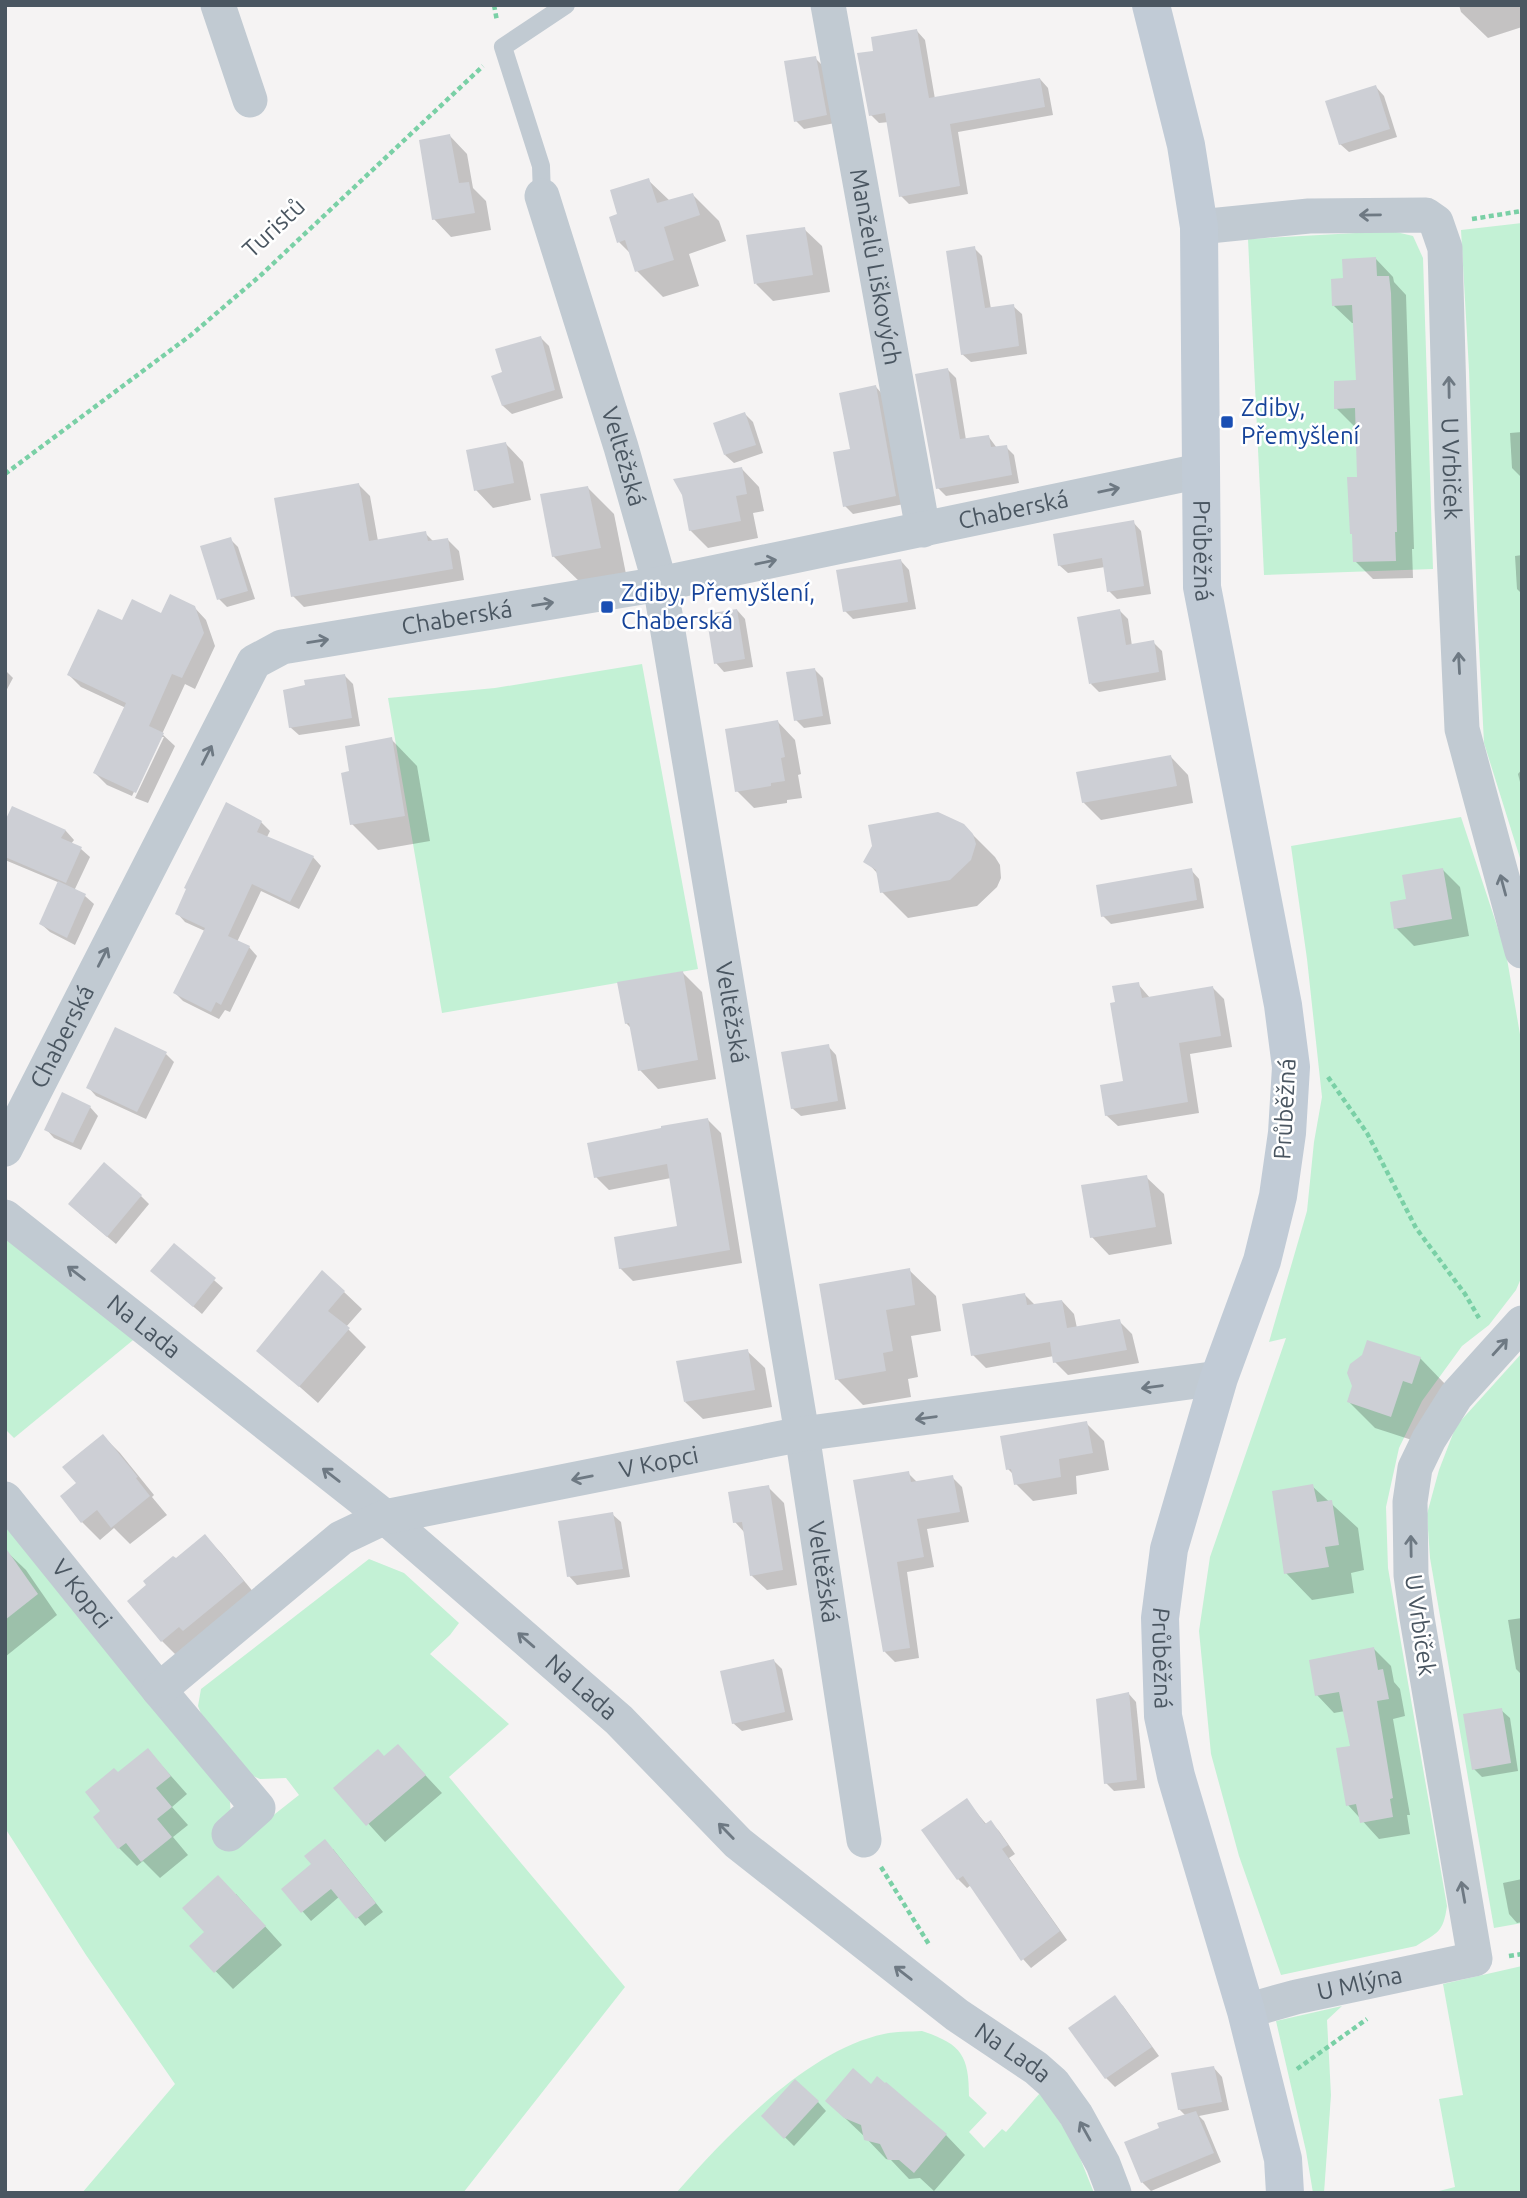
<svg xmlns="http://www.w3.org/2000/svg" width="1527" height="2198" font-family="Ubuntu,sans-serif">
<style>
.green{fill:#c3f1d5}
.shadow{fill:#0003}
.building{fill:#cdcfd5}
.lines{fill:none;stroke-linecap:round;stroke-linejoin:round}
.path{stroke:#7ad0a6;stroke-width:4.5;stroke-dasharray:5 3.5;stroke-linecap:butt}
.lane{stroke:#c1cad2;stroke-width:18}
.street{stroke:#c1cad2;stroke-width:35}
.secondary{stroke:#c1cbd6;stroke-width:38}
.oneway{stroke:#6e7983}
.transit-dot{fill:#1a4fb4;stroke:#fff;stroke-width:2.5}
.labels{text-anchor:middle;stroke-width:5;stroke-linejoin:round;paint-order:stroke}
.street-label{font-size:24px;fill:#4a5661;stroke:#fff}
.transit-label{font-size:24px;fill:#164399;stroke:#fff;text-anchor:start}
</style>
<rect width="100%" height="100%" fill="#f5f3f3"/>
<g class="green">
<polygon points="1522,223 1522,858 1520,858 1484,743 1477,608 1469,370 1461,230"/>
<polygon points="1392,231 1413,236 1423,258 1433,569 1264,575 1248,239"/>
<polygon points="642,664 698,969 442,1013 388,698 495,688"/>
<path d="M 1461,817 L 1506,953 L 1522,1046 L 1522,1276 L 1516,1290 L 1489,1325 L 1462,1346 L 1422,1401 L 1399,1448 L 1386,1507 L 1388,1568 L 1447,1906 C 1443,1933 1438,1932 1416,1946 L 1281,1975 L 1239,1856 L 1211,1754 L 1199,1631 L 1210,1557 L 1286,1338 L 1269,1342 L 1307,1211 L 1314,1142 L 1322,1097 L 1307,959 L 1291,846 Z"/>
<polygon points="5,1235 138,1336 14,1438 5,1429"/>
<polygon points="1522,1353 1522,1923 1494,1928 1430,1558 1427,1514 1439,1470 1456,1426"/>
<polygon points="5,1519 226,1792 230,1802 233,1847 299,1795 286,1778 260,1779 248,1774 202,1716 198,1706 201,1689 369,1559 404,1573 459,1623 450,1635 430,1654 509,1724 449,1777 625,1987 463,2193 82,2193 175,2084 86,1955 5,1828"/>
<polygon points="1522,1966 1522,2193 1431,2193 1455,2187 1439,2099 1463,2095 1443,1984"/>
<polygon points="1342,2006 1327,2020 1331,2095 1324,2193 1313,2193 1306,2151 1276,2021"/>
<path d="M 922,2031 C 961,2044 969,2055 969,2096 L 987,2113 L 969,2132 L 984,2148 L 1002,2129 L 1006,2132 L 1040,2093 L 1074,2143 L 1094,2193 L 676,2193 C 726,2136 807,2050 884,2034 C 896,2031 910,2032 922,2031 Z"/>
</g>
<g class="shadow">
<polygon points="1522,5 1522,27 1488,38 1461,12 1459,5"/>
<polygon points="917,31 925,40 935,99 1040,79 1048,88 1053,115 958,132 968,194 909,204 901,196 889,122 879,123 871,115 875,52"/>
<polygon points="815,58 823,66 835,123 804,129 796,121"/>
<polygon points="1376,87 1384,96 1397,137 1349,152 1340,144"/>
<polygon points="450,136 467,154 473,188 486,201 491,230 451,237 434,219"/>
<polygon points="648,180 670,201 693,195 719,221 726,241 689,254 699,286 663,297 637,271 632,255 619,242 620,215"/>
<polygon points="804,229 822,246 830,292 773,301 756,284"/>
<polygon points="974,248 982,256 991,309 1013,306 1022,314 1027,354 971,362 962,354"/>
<polygon points="1376,259 1393,277 1394,282 1406,295 1414,549 1412,549 1413,578 1373,579 1355,561 1354,536 1351,533 1359,478 1357,426 1354,426 1336,408 1358,382 1355,323 1352,323 1334,306 1345,279"/>
<polygon points="541,338 549,346 563,398 512,414 503,406 504,373"/>
<polygon points="948,370 956,378 966,440 988,436 997,448 1006,447 1014,455 1019,483 946,496 938,488"/>
<polygon points="876,387 884,396 904,504 853,514 845,506 852,451"/>
<polygon points="745,414 753,422 763,453 734,463 725,455"/>
<polygon points="1522,432 1522,478 1512,468 1510,433"/>
<polygon points="506,444 523,462 531,500 493,508 476,490"/>
<polygon points="742,469 759,487 764,511 753,513 758,538 708,548 690,530"/>
<polygon points="359,485 370,496 378,541 425,533 434,542 448,540 459,551 464,580 304,607 293,596"/>
<polygon points="588,488 614,514 626,574 580,582 553,556"/>
<polygon points="1133,522 1141,531 1151,594 1117,599 1109,591 1105,567 1068,573 1059,565"/>
<polygon points="230,539 238,547 255,599 227,607 219,599"/>
<polygon points="1522,555 1522,594 1517,589 1515,556"/>
<polygon points="901,561 909,570 916,609 853,619 845,611"/>
<polygon points="194,607 206,620 215,646 195,689 185,684 162,734 175,746 148,803 135,798 164,737 160,737 132,796 107,785 95,773 126,708 81,687 69,675 123,623"/>
<polygon points="737,610 745,619 753,667 724,672 716,663"/>
<polygon points="1120,611 1128,619 1132,646 1153,642 1162,651 1166,680 1099,692 1091,684"/>
<polygon points="814,669 823,678 831,724 804,728 796,720"/>
<polygon points="5,670 13,678 5,693"/>
<polygon points="344,675 353,684 360,726 299,735 290,727 307,686"/>
<polygon points="778,722 795,740 801,774 798,775 802,798 787,800 787,803 754,808 737,791"/>
<polygon points="391,739 417,766 430,841 378,850 352,824 351,773"/>
<polygon points="1171,757 1188,775 1193,803 1101,820 1083,802"/>
<polygon points="1522,769 1522,790 1518,774"/>
<polygon points="13,809 66,831 74,840 71,844 81,849 90,857 74,891 85,896 94,904 75,945 50,932 41,924 60,883 5,860 5,825"/>
<polygon points="261,822 270,831 267,837 313,857 321,866 299,909 261,891 237,942 249,947 257,956 230,1012 225,1010 219,1019 183,1001 175,993 205,931 185,922 177,913"/>
<polygon points="968,830 995,857 1000,865 1001,878 997,887 977,906 908,918 882,892 878,874 866,861"/>
<polygon points="1191,870 1199,879 1204,908 1111,924 1103,916"/>
<polygon points="1443,870 1460,887 1469,936 1414,946 1396,928 1408,901"/>
<polygon points="683,973 702,992 716,1079 658,1089 640,1070 632,1029 626,1023"/>
<polygon points="1138,984 1150,998 1213,988 1224,999 1232,1047 1190,1054 1199,1113 1118,1126 1106,1115 1125,1082"/>
<polygon points="828,1046 836,1055 846,1109 801,1116 792,1108"/>
<polygon points="166,1054 174,1062 146,1119 96,1096 88,1087"/>
<polygon points="90,1107 98,1116 81,1150 54,1138 46,1129"/>
<polygon points="708,1120 721,1133 742,1263 633,1281 620,1268 679,1228 671,1178 609,1190 596,1177"/>
<polygon points="1146,1177 1164,1194 1172,1244 1109,1255 1092,1237"/>
<polygon points="141,1196 149,1204 116,1244 79,1213"/>
<polygon points="174,1245 223,1288 202,1314 161,1279"/>
<polygon points="909,1270 936,1296 941,1331 911,1336 918,1377 908,1379 911,1397 863,1405 837,1379"/>
<polygon points="344,1292 362,1309 346,1327 366,1347 318,1403 258,1350"/>
<polygon points="1025,1295 1035,1305 1062,1301 1074,1314 1077,1328 1119,1321 1132,1334 1139,1363 1068,1375 1055,1362 1054,1356 986,1368 973,1355"/>
<polygon points="747,1351 765,1368 772,1407 703,1419 685,1402"/>
<polygon points="1420,1358 1446,1385 1418,1442 1375,1428 1349,1402"/>
<polygon points="1086,1423 1104,1441 1109,1470 1076,1476 1077,1494 1033,1501 1016,1484 1014,1475 1008,1469"/>
<polygon points="103,1436 120,1453 154,1495 152,1497 167,1515 130,1544 114,1528 100,1540 82,1522 62,1497 79,1483"/>
<polygon points="908,1473 918,1483 952,1477 962,1487 969,1522 927,1529 934,1567 907,1572 919,1658 895,1662 885,1652"/>
<polygon points="1312,1486 1358,1528 1364,1570 1351,1573 1354,1593 1312,1600 1286,1573"/>
<polygon points="768,1487 784,1503 797,1585 767,1590 751,1575 745,1533 735,1522"/>
<polygon points="612,1514 621,1522 630,1577 577,1585 569,1576"/>
<polygon points="205,1536 222,1554 260,1600 179,1658 162,1641 176,1561"/>
<polygon points="5,1550 26,1570 57,1615 5,1657"/>
<polygon points="1522,1618 1522,1675 1516,1669 1508,1620"/>
<polygon points="1374,1649 1391,1666 1394,1682 1400,1689 1405,1716 1393,1719 1410,1815 1407,1815 1410,1834 1379,1839 1348,1805 1352,1748 1345,1711 1334,1713 1317,1695"/>
<polygon points="774,1661 782,1669 793,1720 742,1731 733,1723"/>
<polygon points="1128,1693 1136,1702 1145,1788 1114,1791 1106,1783"/>
<polygon points="1501,1710 1510,1718 1518,1771 1482,1777 1474,1769"/>
<polygon points="398,1746 442,1793 385,1842 336,1788 384,1758"/>
<polygon points="148,1750 187,1794 172,1807 188,1825 173,1837 188,1855 160,1878 143,1861 137,1866 119,1848 95,1818 103,1811 118,1774"/>
<polygon points="966,1800 987,1825 991,1823 999,1831 1015,1854 1009,1858 1067,1940 1031,1968 1023,1959 971,1885 967,1888 958,1879 924,1830"/>
<polygon points="333,1849 383,1912 365,1926 340,1896 311,1921 283,1889"/>
<polygon points="1522,1879 1522,1922 1517,1923 1509,1914 1503,1883"/>
<polygon points="236,1894 282,1945 233,1989 191,1946 206,1932"/>
<polygon points="1115,1998 1123,2006 1159,2056 1115,2087 1106,2078 1071,2028"/>
<polygon points="1214,2068 1222,2077 1229,2110 1199,2116 1204,2121 1221,2162 1151,2191 1142,2182 1186,2116 1179,2109"/>
<polygon points="886,2084 946,2135 965,2155 934,2191 920,2178 909,2179 891,2160 886,2159 865,2137 827,2101"/>
<polygon points="818,2102 826,2111 794,2146 763,2116"/>
</g>
<g class="building">
<polygon points="917,29 929,98 1040,78 1045,107 950,124 960,186 899,197 885,113 869,116 857,53 873,51 871,37"/>
<polygon points="816,56 827,115 794,122 784,61"/>
<polygon points="1376,85 1390,129 1339,145 1325,101"/>
<polygon points="450,134 459,183 469,182 475,213 432,220 419,140"/>
<polygon points="649,178 657,203 693,193 700,215 664,227 674,260 635,272 625,240 617,243 609,217 617,214 610,190"/>
<polygon points="805,227 813,275 754,284 746,235"/>
<polygon points="975,246 985,308 1014,304 1019,346 961,355 946,251"/>
<polygon points="1376,257 1377,276 1389,276 1391,293 1397,532 1395,532 1396,561 1353,562 1352,534 1350,534 1347,477 1357,477 1355,408 1334,409 1334,381 1356,380 1352,305 1332,306 1331,279 1343,278 1342,259"/>
<polygon points="541,336 555,390 502,406 491,376 502,372 495,349"/>
<polygon points="948,368 960,439 989,435 991,447 1007,445 1012,475 936,489 915,374"/>
<polygon points="876,385 896,496 843,507 833,452 850,449 839,393"/>
<polygon points="745,412 756,445 724,455 713,423"/>
<polygon points="506,442 514,483 474,491 466,450"/>
<polygon points="742,467 747,494 736,496 741,521 689,531 682,495 673,479"/>
<polygon points="359,483 369,541 426,531 428,541 448,538 453,569 291,597 274,498"/>
<polygon points="588,486 601,548 552,557 540,494"/>
<polygon points="1134,520 1144,586 1107,592 1102,558 1058,566 1053,534"/>
<polygon points="231,537 248,591 217,600 200,546"/>
<polygon points="901,559 908,602 843,612 836,570"/>
<polygon points="170,594 195,606 204,633 182,678 172,674 149,726 164,733 136,793 93,773 126,703 67,675 98,609 122,620 132,599 161,613"/>
<polygon points="737,609 745,659 714,664 706,614"/>
<polygon points="1120,609 1126,645 1154,640 1159,672 1089,684 1077,617"/>
<polygon points="815,668 823,716 794,721 786,672"/>
<polygon points="345,674 352,718 289,728 283,690 305,685 304,680"/>
<polygon points="778,720 785,757 781,758 785,781 771,783 771,786 735,792 725,729"/>
<polygon points="392,737 405,816 350,825 341,773 349,771 345,746"/>
<polygon points="1171,755 1177,786 1082,803 1076,772"/>
<polygon points="226,802 262,821 257,832 314,856 290,902 252,884 228,936 250,946 221,1005 216,1002 211,1012 173,993 205,928 175,914 186,889 184,888"/>
<polygon points="12,806 66,830 61,838 82,847 66,883 5,857 5,821"/>
<polygon points="938,812 964,824 973,834 976,844 971,860 950,880 880,893 876,870 863,862 872,846 868,825"/>
<polygon points="1192,868 1197,900 1101,917 1096,885"/>
<polygon points="1443,868 1452,919 1394,929 1390,902 1406,899 1402,875"/>
<polygon points="58,881 86,894 67,938 39,924"/>
<polygon points="683,971 698,1060 638,1071 629,1023 625,1024 617,982"/>
<polygon points="1139,982 1142,998 1213,986 1221,1036 1179,1043 1188,1102 1105,1116 1100,1085 1123,1081 1110,1003 1115,1002 1112,986"/>
<polygon points="115,1027 167,1052 137,1112 86,1088"/>
<polygon points="829,1044 838,1101 791,1109 781,1052"/>
<polygon points="62,1092 91,1106 73,1143 44,1130"/>
<polygon points="708,1118 730,1250 619,1269 614,1237 677,1226 667,1164 594,1178 587,1143 661,1128 661,1126"/>
<polygon points="104,1162 142,1195 107,1237 68,1204"/>
<polygon points="1147,1175 1156,1227 1090,1238 1081,1185"/>
<polygon points="174,1243 216,1278 193,1307 150,1271"/>
<polygon points="910,1268 915,1305 886,1310 893,1351 883,1353 886,1371 835,1380 819,1284"/>
<polygon points="322,1270 345,1291 328,1311 350,1328 299,1387 256,1351"/>
<polygon points="1025,1293 1027,1305 1062,1300 1067,1328 1120,1319 1127,1350 1053,1363 1050,1342 971,1356 962,1304"/>
<polygon points="1367,1340 1421,1357 1412,1384 1403,1381 1391,1417 1347,1402 1352,1386 1347,1373 1350,1364 1362,1355"/>
<polygon points="748,1349 755,1390 684,1402 676,1361"/>
<polygon points="1087,1421 1093,1453 1059,1459 1061,1477 1014,1485 1011,1469 1006,1470 1000,1436"/>
<polygon points="103,1434 138,1477 136,1478 150,1496 111,1528 97,1510 81,1523 60,1496 76,1483 62,1467"/>
<polygon points="909,1471 911,1482 953,1475 960,1512 917,1519 924,1557 897,1562 910,1648 883,1652 853,1480"/>
<polygon points="1313,1484 1317,1502 1332,1500 1339,1545 1325,1547 1329,1567 1284,1574 1272,1491"/>
<polygon points="769,1485 783,1570 750,1576 742,1522 733,1523 728,1492"/>
<polygon points="613,1512 623,1569 567,1577 558,1521"/>
<polygon points="205,1534 244,1581 183,1631 179,1627 161,1642 127,1601 146,1585 143,1581 173,1556 176,1558"/>
<polygon points="5,1547 38,1594 5,1620"/>
<polygon points="1374,1647 1378,1670 1383,1669 1389,1699 1377,1701 1393,1798 1390,1799 1393,1817 1360,1823 1356,1804 1346,1806 1336,1748 1350,1746 1339,1692 1315,1696 1309,1660"/>
<polygon points="774,1659 785,1712 732,1724 720,1671"/>
<polygon points="1129,1692 1137,1780 1104,1784 1096,1699"/>
<polygon points="1502,1708 1511,1763 1472,1770 1463,1714"/>
<polygon points="398,1744 426,1775 366,1826 333,1788 378,1749 384,1756"/>
<polygon points="148,1748 171,1776 156,1788 172,1807 157,1819 172,1837 141,1862 126,1843 118,1849 93,1817 100,1811 85,1792 114,1768 118,1772"/>
<polygon points="967,1798 985,1824 991,1820 1008,1845 1002,1849 1060,1931 1021,1961 963,1876 957,1880 921,1830"/>
<polygon points="325,1839 376,1903 356,1919 331,1889 301,1913 281,1889 311,1864 304,1856"/>
<polygon points="218,1875 266,1926 214,1973 189,1946 204,1932 182,1908"/>
<polygon points="1115,1995 1152,2047 1105,2079 1068,2028"/>
<polygon points="1214,2066 1222,2102 1178,2110 1171,2073"/>
<polygon points="853,2068 871,2084 877,2076 885,2083 886,2082 947,2134 914,2173 899,2160 888,2160 880,2144 864,2140 861,2125 844,2118 825,2101"/>
<polygon points="795,2079 819,2101 784,2139 761,2116"/>
<polygon points="1196,2111 1214,2153 1141,2183 1124,2142 1159,2128 1157,2123"/>
</g>
<g class="lines">
<g class="path">
<polyline points="494,5 497,21"/>
<polyline points="1472,219 1522,211"/>
<polyline points="5,474 191,335 261,275 483,66"/>
<polyline points="1328,1077 1367,1133 1416,1228 1465,1294 1479,1318"/>
<polyline points="881,1867 930,1946"/>
<polyline points="1509,1956 1522,1954"/>
<polyline points="1297,2069 1367,2019"/>
</g>
<polyline class="lane" points="542,196 541,166 503,47 566,5"/>
<g class="street">
<polyline points="218,5 250,100"/>
<path id="s1" d="M 828,5 L 923,530"/>
<path id="s2" d="M 542,196 L 621,447 L 660,584 L 802,1434 L 864,1840"/>
<path id="s3" d="M 1199,227 L 1309,216 L 1426,215 L 1436,222 L 1445,248 L 1452,509 L 1462,729 L 1522,951"/>
<path id="s4" d="M 5,1149 L 254,662 L 282,647 L 660,584 L 1200,471"/>
<path id="s5" d="M 5,1217 L 385,1517 L 619,1720 L 738,1843 L 957,2015 L 1036,2068 L 1053,2083 L 1076,2115 L 1103,2164 L 1114,2193"/>
<path id="s6" d="M 5,1499 L 159,1690 L 258,1808 L 229,1834"/>
<path id="s7" d="M 159,1690 L 341,1538 L 385,1517 L 802,1434 L 1219,1378"/>
<path id="s8" d="M 1246,2011 L 1296,1997 L 1475,1959 L 1417,1618 L 1411,1575 L 1410,1502 L 1415,1468 L 1429,1439 L 1456,1396 L 1522,1323"/>
</g>
<path class="secondary" id="s9" d="M 1151,5 L 1186,145 L 1199,227 L 1202,587 L 1283,1005 L 1291,1067 L 1287,1133 L 1278,1196 L 1262,1261 L 1219,1378 L 1169,1549 L 1160,1618 L 1163,1716 L 1176,1776 L 1246,2011 L 1283,2159 L 1285,2193"/>
</g>
<defs><path id="oneway-shaft" d="M-6 0H5M1.5-3L5.5 0L1.5 3" fill="none" stroke-width="1.6" stroke-linecap="round" stroke-linejoin="round" transform="scale(1.75)"/></defs>
<g class="oneway">
<use href="#oneway-shaft" transform="translate(1370 215) rotate(179)"/>
<use href="#oneway-shaft" transform="translate(1449 387) rotate(-91)"/>
<use href="#oneway-shaft" transform="translate(1109 490) rotate(-12)"/>
<use href="#oneway-shaft" transform="translate(766 562) rotate(-12)"/>
<use href="#oneway-shaft" transform="translate(543 604) rotate(-9)"/>
<use href="#oneway-shaft" transform="translate(318 641) rotate(-9)"/>
<use href="#oneway-shaft" transform="translate(1459 663) rotate(-93)"/>
<use href="#oneway-shaft" transform="translate(207 755) rotate(-63)"/>
<use href="#oneway-shaft" transform="translate(1503 885) rotate(-105)"/>
<use href="#oneway-shaft" transform="translate(103 957) rotate(-63)"/>
<use href="#oneway-shaft" transform="translate(76 1273) rotate(-142)"/>
<use href="#oneway-shaft" transform="translate(1500 1347) rotate(-48)"/>
<use href="#oneway-shaft" transform="translate(1152 1387) rotate(172)"/>
<use href="#oneway-shaft" transform="translate(926 1418) rotate(172)"/>
<use href="#oneway-shaft" transform="translate(331 1475) rotate(-142)"/>
<use href="#oneway-shaft" transform="translate(582 1478) rotate(169)"/>
<use href="#oneway-shaft" transform="translate(1411 1546) rotate(-91)"/>
<use href="#oneway-shaft" transform="translate(526 1640) rotate(-139)"/>
<use href="#oneway-shaft" transform="translate(726 1831) rotate(-134)"/>
<use href="#oneway-shaft" transform="translate(1463 1892) rotate(-100)"/>
<use href="#oneway-shaft" transform="translate(903 1973) rotate(-142)"/>
<use href="#oneway-shaft" transform="translate(1085 2131) rotate(-119)"/>
</g>
<g class="transit-dot">
<rect x="1220" y="415" width="14" height="14" rx="3.5"/>
<rect x="600" y="600" width="14" height="14" rx="3.5"/>
</g>
<g class="labels">
<g class="street-label">
<text transform="translate(274 228) rotate(-43)" y="8">Turistů</text>
<text dy="8" stroke="none"><textPath href="#s1" startOffset="266">Manželů Liškových</textPath></text>
<text dy="8" stroke="none"><textPath href="#s2" startOffset="273">Veltěžská</textPath></text>
<text dy="8" stroke="none"><textPath href="#s3" startOffset="488">U Vrbiček</textPath></text>
<text dy="8" stroke="none"><textPath href="#s4" startOffset="1323">Chaberská</textPath></text>
<text dy="8" stroke="none"><textPath href="#s9" startOffset="551">Průběžná</textPath></text>
<text dy="8" stroke="none"><textPath href="#s4" startOffset="756">Chaberská</textPath></text>
<text dy="8" stroke="none"><textPath href="#s2" startOffset="840">Veltěžská</textPath></text>
<text dy="8" stroke="none"><textPath href="#s4" startOffset="126">Chaberská</textPath></text>
<text transform="translate(1285 1109) rotate(-87)" y="8">Průběžná</text>
<text dy="8" stroke="none"><textPath href="#s5" startOffset="177">Na Lada</textPath></text>
<text dy="8" stroke="none"><textPath href="#s7" startOffset="565">V Kopci</textPath></text>
<text dy="8" stroke="none"><textPath href="#s2" startOffset="1407">Veltěžská</textPath></text>
<text dy="8" stroke="none"><textPath href="#s6" startOffset="122">V Kopci</textPath></text>
<text transform="translate(1420 1625) rotate(82)" y="8">U Vrbiček</text>
<text dy="8" stroke="none"><textPath href="#s9" startOffset="1685">Průběžná</textPath></text>
<text dy="8" stroke="none"><textPath href="#s5" startOffset="744">Na Lada</textPath></text>
<text dy="8" stroke="none"><textPath href="#s8" startOffset="117">U Mlýna</textPath></text>
<text dy="8" stroke="none"><textPath href="#s5" startOffset="1311">Na Lada</textPath></text>
</g>
<g class="transit-label">
<text x="1241" y="416">Zdiby,<tspan x="1241" dy="28">Přemyšlení</tspan></text>
<text x="621" y="601">Zdiby, Přemyšlení,<tspan x="621" dy="28">Chaberská</tspan></text>
</g>
</g>
<rect width="1527" height="2198" fill="none" stroke="#4a5661" stroke-width="14"/>
</svg>
